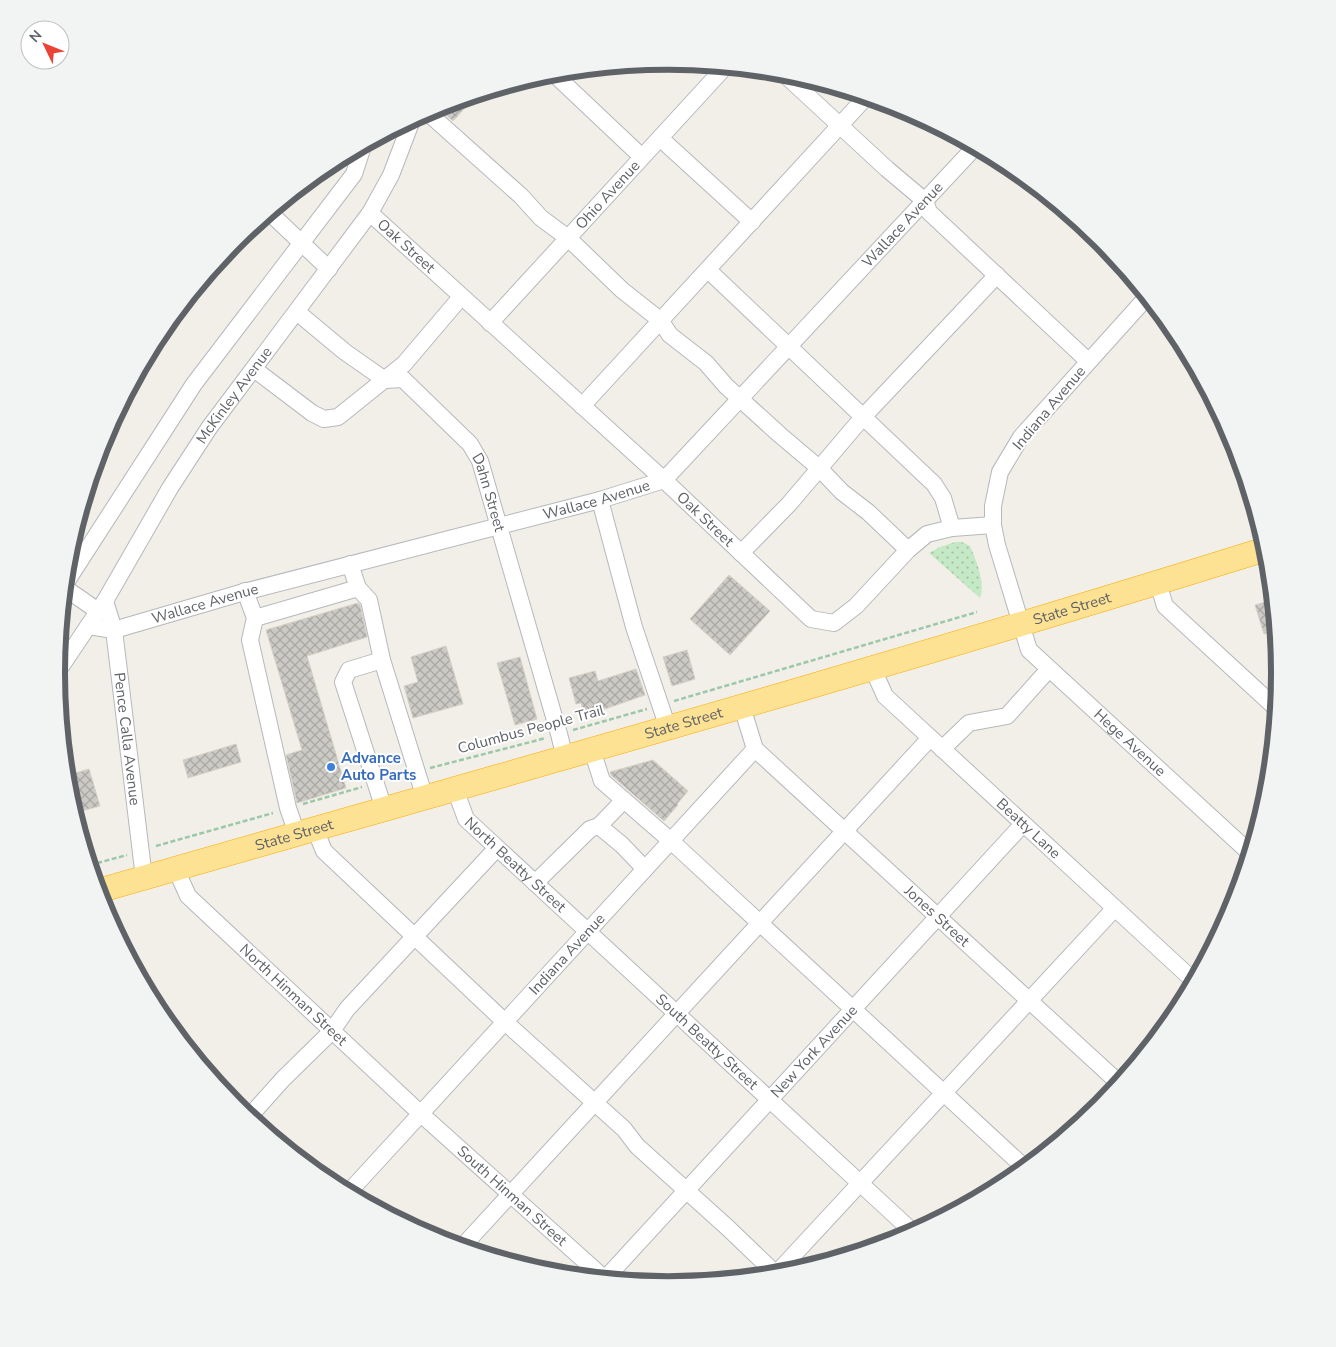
<svg xmlns="http://www.w3.org/2000/svg" width="1336" height="1347" font-family="'Nunito Sans',sans-serif">
<style>
.green{fill:url(#green-dots)}
.building{fill:url(#building-cross-hatch);stroke:#d6d1c6}
.lines{fill:none;stroke-linecap:round;stroke-linejoin:round}
.minor-casing{stroke:#b5b8bc;stroke-width:18}
.highway-casing{stroke:#f9ab00;stroke-width:25}
.path{stroke:#9cc7a9;stroke-width:2.5;stroke-dasharray:5 2.5;stroke-linecap:butt}
.minor{stroke:#fff;stroke-width:16}
.highway{stroke:#fde293;stroke-width:24}
.shop-dot{fill:#3f7fe0;stroke:#fff;stroke-width:2}
.labels{text-anchor:middle;stroke-width:4;stroke-linejoin:round;paint-order:stroke}
.street-label{font-size:15px;fill:#5f6368;stroke:#fff}
.shop-label{font-size:15px;font-weight:bold;fill:#366cbe;stroke:#fff;text-anchor:start}
.rim{fill:none;stroke:#5f6368;stroke-width:6}
</style>
<defs>
<pattern id="green-dots" width="8" height="8" patternUnits="userSpaceOnUse" patternTransform="scale(1.25)"><rect width="8" height="8" fill="#c5e8c5"/><path d="M2 2h.1M6 6h.1" fill="none" stroke="#a3c0a4" stroke-width="1.8" stroke-linecap="round"/></pattern>
<pattern id="building-cross-hatch" width="8" height="8" patternUnits="userSpaceOnUse" patternTransform="scale(1.25)"><rect width="8" height="8" fill="#cccac5"/><path d="M0 0l8 8M0 8l8-8" fill="none" stroke="#a9a8a4"/></pattern>
</defs>
<rect width="100%" height="100%" fill="#f1efe8"/>
<path class="green" d="M 955,542 L 962,542 L 970,546 C 976,560 986,583 980,598 L 929,553 L 940,547 Z"/>
<g class="building">
<polygon points="477,95 453,121 437,107 438,107"/>
<polygon points="729,575 770,611 730,655 690,619"/>
<polygon points="1273,600 1276,631 1264,634 1255,605"/>
<polygon points="358,603 360,605 367,637 307,656 346,788 297,803 286,755 302,750 266,630"/>
<polygon points="446,646 463,704 413,718 404,686 418,682 411,657"/>
<polygon points="687,650 695,679 672,686 663,657"/>
<polygon points="520,657 537,719 515,725 497,663"/>
<polygon points="636,669 645,695 585,716 581,703 576,704 569,678 595,671 598,681"/>
<polygon points="236,744 241,762 188,778 183,760"/>
<polygon points="653,760 688,791 677,804 678,805 664,821 611,775 610,772"/>
<polygon points="89,769 100,806 74,813 68,793 66,776"/>
</g>
<g class="lines">
<defs>
<g id="minor">
<polyline points="553,73 642,157"/>
<polyline points="783,73 887,169 925,201 929,212 1088,361"/>
<polyline points="427,112 521,196 541,218 568,238 622,290 660,320 670,335 706,363 726,386 780,435 819,468 842,492 868,512 908,550"/>
<polyline points="660,138 752,222"/>
<polyline points="270,213 329,269"/>
<path id="s1" d="M 370,213 L 664,480 L 811,619 L 834,623 L 856,606 L 908,550 L 927,534 L 952,528 L 993,525"/>
<polyline points="708,270 934,484 943,498 952,528"/>
<path id="s2" d="M 1147,297 L 1021,437 L 1000,472 L 993,506 L 993,525 L 997,545 L 1029,650 L 1250,853"/>
<path id="s3" d="M 297,312 L 345,352 L 385,380 L 403,379 L 470,444 L 480,461 L 559,734 L 565,758"/>
<path id="s4" d="M 490,323 L 725,67"/>
<polyline points="254,369 312,413 324,419 338,417 404,364 461,297"/>
<polyline points="582,406 866,97"/>
<polyline points="600,500 634,627 668,728"/>
<polyline points="741,553 789,504 863,417 997,275"/>
<polyline points="1158,583 1165,606 1276,708"/>
<polyline points="65,584 194,384 354,174 363,146"/>
<polyline points="65,588 98,611"/>
<polyline points="358,588 369,600 382,660 425,798"/>
<polyline points="245,591 255,618 250,640 288,808 297,834"/>
<path id="s5" d="M 105,601 L 114,630 L 144,878"/>
<polyline points="255,618 358,588 350,564"/>
<path id="s6" d="M 88,626 L 114,630 L 244,592 L 600,500 L 664,480 L 975,147"/>
<polyline points="382,660 349,670 343,682 384,809"/>
<path id="s7" d="M 873,669 L 885,696 L 1194,981"/>
<path id="s8" d="M 56,674 L 105,601 L 170,488 L 209,428 L 370,213 L 391,175 L 412,120"/>
<path id="s9" d="M 742,707 L 755,749 L 1119,1083"/>
<polyline points="942,749 969,723 1007,716 1049,669"/>
<polyline points="592,750 602,781 671,841 1025,1168"/>
<path id="s10" d="M 455,789 L 466,819 L 914,1233"/>
<polyline points="599,826 624,800"/>
<polyline points="315,829 324,851 505,1022 624,1129 637,1146 728,1228 777,1275"/>
<path id="s11" d="M 176,869 L 188,896 L 421,1114 L 605,1279"/>
<polyline points="535,883 590,829 599,826 622,845 645,869"/>
<polyline points="1089,1116 1128,1073"/>
<polyline points="249,1117 283,1079 332,1031 347,1009 497,848"/>
<path id="s12" d="M 348,1193 L 755,749"/>
<polyline points="462,1247 930,738"/>
<polyline points="775,1275 1115,908"/>
<path id="s13" d="M 605,1279 L 1023,824"/>
</g>
<g id="highway">
<path id="s14" d="M 98,891 C 488,779 879,670 1266,549"/>
</g>
</defs>
<use href="#minor" class="minor-casing"/>
<use href="#highway" class="highway-casing"/>
<g class="path">
<polyline points="674,701 977,612"/>
<polyline points="573,730 647,709"/>
<polyline points="430,768 546,738"/>
<polyline points="389,779 403,775"/>
<polyline points="303,804 362,787"/>
<polyline points="156,846 273,813"/>
<polyline points="90,865 127,855"/>
</g>
<use href="#minor" class="minor"/>
<use href="#highway" class="highway"/>
</g>
<circle class="shop-dot" cx="331" cy="767" r="5"/>
<g class="labels">
<g class="street-label">
<text dy="5" stroke="none"><textPath href="#s4" startOffset="174">Ohio Avenue</textPath></text>
<text dy="5" stroke="none"><textPath href="#s6" startOffset="946">Wallace Avenue</textPath></text>
<text dy="5" stroke="none"><textPath href="#s1" startOffset="49">Oak Street</textPath></text>
<text dy="5" stroke="none"><textPath href="#s8" startOffset="331">McKinley Avenue</textPath></text>
<text transform="translate(1049 408) rotate(-50)" y="5">Indiana Avenue</text>
<text dy="5" stroke="none"><textPath href="#s3" startOffset="275">Dahn Street</textPath></text>
<text dy="5" stroke="none"><textPath href="#s6" startOffset="526">Wallace Avenue</textPath></text>
<text dy="5" stroke="none"><textPath href="#s1" startOffset="454">Oak Street</textPath></text>
<text dy="5" stroke="none"><textPath href="#s6" startOffset="121">Wallace Avenue</textPath></text>
<text dy="5" stroke="none"><textPath href="#s14" startOffset="1014">State Street</textPath></text>
<text dy="5" stroke="none"><textPath href="#s14" startOffset="609">State Street</textPath></text>
<text transform="translate(531 729) rotate(-15)" y="5">Columbus People Trail</text>
<text dy="5" stroke="none"><textPath href="#s5" startOffset="140">Pence Calla Avenue</textPath></text>
<text dy="5" stroke="none"><textPath href="#s2" startOffset="550">Hege Avenue</textPath></text>
<text dy="5" stroke="none"><textPath href="#s7" startOffset="225">Beatty Lane</textPath></text>
<text dy="5" stroke="none"><textPath href="#s14" startOffset="204">State Street</textPath></text>
<text dy="5" stroke="none"><textPath href="#s10" startOffset="99">North Beatty Street</textPath></text>
<text dy="5" stroke="none"><textPath href="#s9" startOffset="291">Jones Street</textPath></text>
<text dy="5" stroke="none"><textPath href="#s12" startOffset="324">Indiana Avenue</textPath></text>
<text dy="5" stroke="none"><textPath href="#s11" startOffset="174">North Hinman Street</textPath></text>
<text dy="5" stroke="none"><textPath href="#s10" startOffset="360">South Beatty Street</textPath></text>
<text dy="5" stroke="none"><textPath href="#s13" startOffset="309">New York Avenue</textPath></text>
<text dy="5" stroke="none"><textPath href="#s11" startOffset="471">South Hinman Street</textPath></text>
</g>
<g class="shop-label">
<text x="341" y="763">Advance<tspan x="341" dy="17">Auto Parts</tspan></text>
</g>
</g>
<path d="M0 0H1336V1347H0ZM65 673a603 603 0 1 1 1206 0a603 603 0 1 1-1206 0Z" fill="#f2f3f3" fill-rule="evenodd"/>
<path class="rim" d="M65 673a603 603 0 1 1 1206 0a603 603 0 1 1-1206 0Z"/>
<g transform="translate(45 45) rotate(313)"><circle r="24" fill="#ffffff" stroke="#bfc1c3"/>
<path d="M0-4L9 19L0 12L-9 19Z" fill="#ea4335"/>
<text y="-8" font-size="14" font-weight="bold" text-anchor="middle" fill="#5f6368">N</text>
</g>
</svg>
